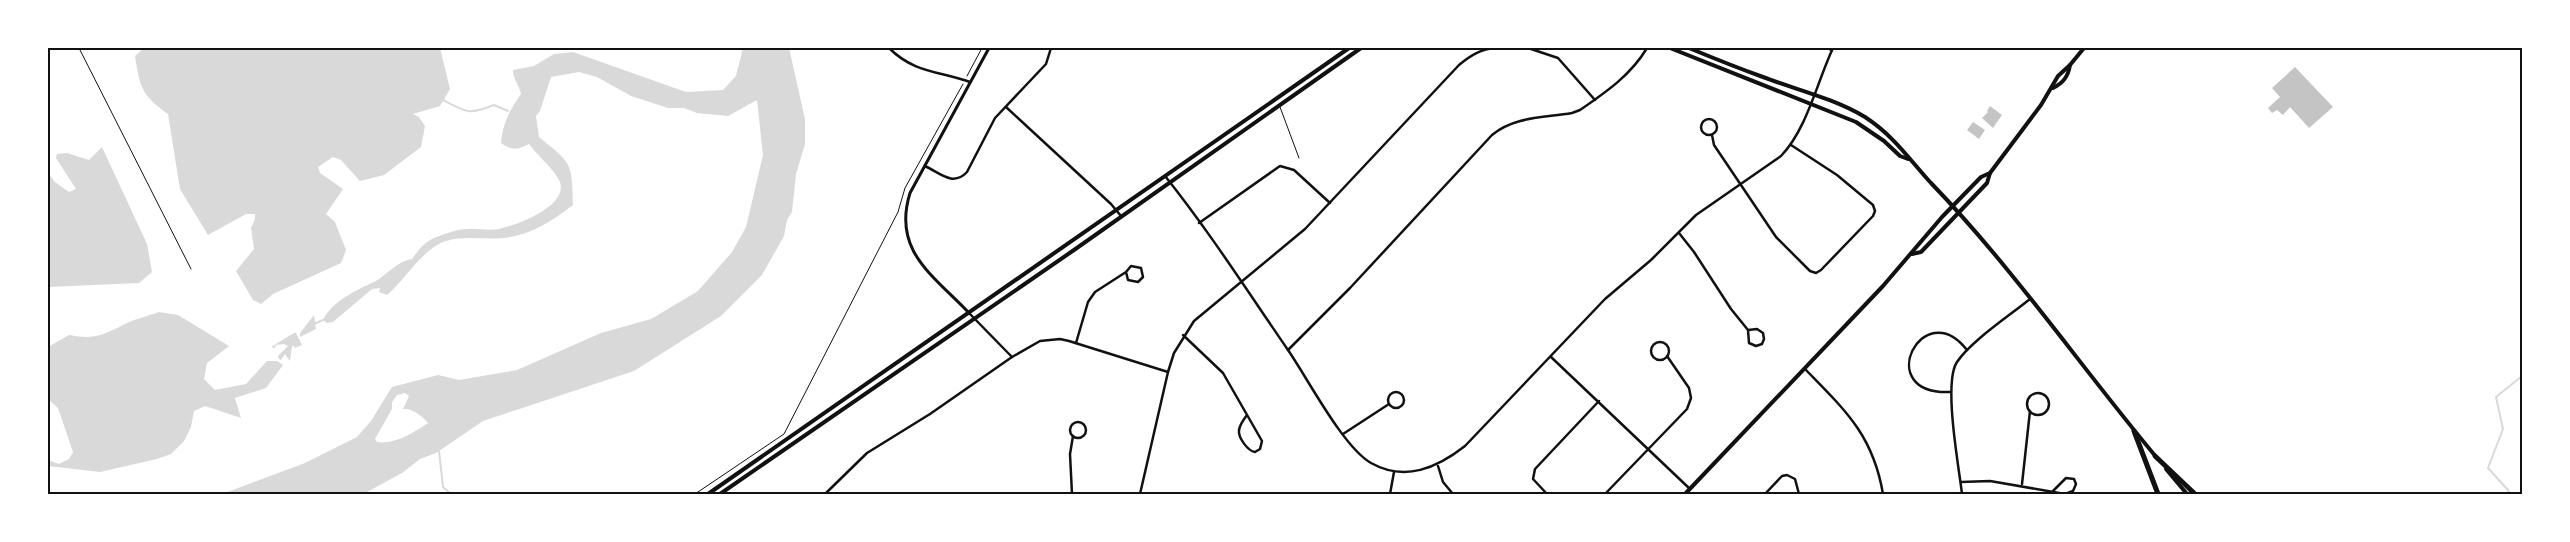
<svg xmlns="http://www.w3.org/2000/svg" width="2570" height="542" font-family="Figtree,sans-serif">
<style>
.water{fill:#d9d9d9;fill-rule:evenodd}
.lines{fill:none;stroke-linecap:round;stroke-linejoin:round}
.stream{stroke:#d9d9d9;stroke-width:2}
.building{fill:#c4c4c4}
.path{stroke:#111;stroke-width:1}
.service{stroke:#111;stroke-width:1}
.minor{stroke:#111;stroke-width:2.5}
.tertiary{stroke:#111;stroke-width:3}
.secondary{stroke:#111;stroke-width:4}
.motorway{stroke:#111;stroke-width:5}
.neatline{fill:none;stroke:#111;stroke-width:2}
</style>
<rect width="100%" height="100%" fill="#fff"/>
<g class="water">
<path d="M 144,48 L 440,48 L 450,89 L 440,106 L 413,114 L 419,117 L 425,126 L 421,147 L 384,175 L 360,181 L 341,160 L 333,157 L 318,167 L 320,173 L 343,189 L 326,214 L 335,222 L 346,250 L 341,263 L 273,294 L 261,304 L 253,300 L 236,271 L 254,249 L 251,228 L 255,219 L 255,214 L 246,214 L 208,235 L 180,189 L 168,114 C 141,95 140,87 135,56 Z"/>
<path d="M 743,48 L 789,48 L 805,119 L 805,144 L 796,174 L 792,212 L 787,220 L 784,236 L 762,275 L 721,316 L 634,371 L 483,421 L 436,453 L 420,459 L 402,473 L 365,493 L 222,494 L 305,463 L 357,437 L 371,421 L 392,387 L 438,375 L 459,380 L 517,370 L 601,333 L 651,319 L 698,291 L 732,252 L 746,227 L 763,155 L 757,100 L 728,116 L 697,113 L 684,108 L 668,108 L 631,96 L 597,77 L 579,72 L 551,77 L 540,111 L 536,116 L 539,137 C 572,164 572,162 573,205 C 552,221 531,235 504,238 C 485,240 465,235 446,241 C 423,248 405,280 387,295 L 379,292 L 380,288 L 372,289 L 333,322 L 327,323 L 323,320 C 333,300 357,290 376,281 C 389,273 396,262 412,259 C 418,250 425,242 434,238 C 444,234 457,229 468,229 C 478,228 488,231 499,229 C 516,225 568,207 560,182 C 555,170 537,155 529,144 C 517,150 513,151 501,143 C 503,123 509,111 521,94 C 519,85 513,79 513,70 L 534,66 L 554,54 L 573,52 L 686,92 L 723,90 L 736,76 ZM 405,393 L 409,396 L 403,409 C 413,408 422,416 428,423 C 415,432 394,445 377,442 L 375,439 L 392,409 L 392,402 L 397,395 Z"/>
<polygon points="102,147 147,244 152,272 139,283 48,287 48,173 55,182 69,192 76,189 56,158 57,154 67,153 89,160"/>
<path d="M 159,312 L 178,315 L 229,346 L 207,363 L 204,379 L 215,390 L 246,384 L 267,361 L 277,361 L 283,365 L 266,388 L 235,398 L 241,418 L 205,406 L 194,411 L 191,427 L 184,441 L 171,454 L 157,459 L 100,472 L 48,466 L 48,460 L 59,464 L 69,459 L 73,452 L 58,408 L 48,399 L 48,347 L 69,335 C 94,340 103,335 125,324 C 135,319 148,316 159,312 Z"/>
<polygon points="314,315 316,329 300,337 300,333"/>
<polygon points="294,333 296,333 302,345 295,348 294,346 292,346 290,361 285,354 281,360 279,359 278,356 288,346 284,344 276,345 275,348 271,347"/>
</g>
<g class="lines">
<g class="stream">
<path d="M 443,100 C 467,113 469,115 494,105 L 508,111"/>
<polyline points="314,324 323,320"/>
<polyline points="439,451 443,487 451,494"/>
<polyline points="2510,494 2508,490 2488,468 2503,429 2496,397 2522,376"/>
</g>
</g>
<g class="building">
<polygon points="2295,67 2333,107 2309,128 2290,107 2283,115 2277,110 2272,113 2268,108 2280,97 2272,88"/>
<polygon points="1990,106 2002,115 1993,128 1982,118 1988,112 1987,111"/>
<polygon points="1973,122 1985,130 1979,139 1967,130"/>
</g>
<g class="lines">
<g class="path">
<polyline points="79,48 191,269"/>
<polyline points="967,76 982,48"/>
<polyline points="695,494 784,434 898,212 905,188 963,84"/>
</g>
<polyline class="service" points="1280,107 1299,158"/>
<g class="minor">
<path d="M 889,48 C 914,73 939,71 970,82"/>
<polyline points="1528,48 1558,58 1595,100"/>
<polyline points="1827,48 1832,50"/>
<polyline points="1006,107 1111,204 1121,216"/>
<circle cx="1709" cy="127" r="8"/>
<polyline points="1712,135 1714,145 1776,237 1810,271 1816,273 1821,270 1873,216 1875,211 1873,205 1837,175 1791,145"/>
<path d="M 925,166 C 940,173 953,187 967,172 L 995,118 L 1046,64 L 1051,48"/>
<path d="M 1165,176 C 1209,231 1248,292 1288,350 C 1308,379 1343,447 1371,463 C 1405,482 1437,468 1465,446 L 1605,299 L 1651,260 L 1696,215 L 1781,156 C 1807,129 1817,82 1833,48"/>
<polyline points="1199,223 1280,166 1294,170 1330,203"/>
<polyline points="1679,233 1694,252 1731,309 1748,330 1749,343 1756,346 1762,344 1764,339 1763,333 1757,329 1748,330"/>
<polyline points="969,313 1012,357"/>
<path d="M 1183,335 L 1223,373 L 1262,441 L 1260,449 L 1255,452 C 1248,451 1238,438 1239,430 C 1240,424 1244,419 1247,415"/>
<circle cx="1660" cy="351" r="9"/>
<polyline points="1076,343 1088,302 1095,292 1126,272 1131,266 1141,268 1143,277 1138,282 1128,280 1126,272"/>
<path d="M 1288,350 L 1350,288 L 1492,135 C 1515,116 1544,118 1572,113 L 1580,110 C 1606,92 1631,75 1647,48"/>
<polyline points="1551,357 1690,489"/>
<path d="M 1805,369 C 1845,410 1873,435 1883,494"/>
<circle cx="1396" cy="400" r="8"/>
<path d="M 1950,392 C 1871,395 1923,293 1967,350"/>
<circle cx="2038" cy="404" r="11"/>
<circle cx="1078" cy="430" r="8"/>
<polyline points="1343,434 1389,404"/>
<polyline points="1438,466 1443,482 1453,494"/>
<polyline points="1961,482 1990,481 2065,494 2073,491 2076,484 2074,479 2066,478 2053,491"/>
<polyline points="2022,484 2030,411"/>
<polyline points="825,494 867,453 930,414 1012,357 1040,341 1060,339 1069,341 1168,372"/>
<polyline points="1072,494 1070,454 1073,436"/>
<path d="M 1140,494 L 1168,372 L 1174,353 L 1194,321 L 1305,229 L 1459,65 C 1471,55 1481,49 1496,48"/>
<polyline points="1390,494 1394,472"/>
<polyline points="1547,494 1533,479 1535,469 1599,401"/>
<polyline points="1605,494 1687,409 1691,398 1689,388 1667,356"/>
<polyline points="1765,494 1782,476 1787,475 1795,479 1799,494"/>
<path d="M 1962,494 C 1959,467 1943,383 1957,362 C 1971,341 2009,316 2030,299"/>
</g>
<path class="tertiary" d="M 969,313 C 933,275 892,251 910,193 L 989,48"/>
<g class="secondary">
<polyline points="1670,48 1856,122 1884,141 1900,156 1908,159"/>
<path d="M 1689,48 C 1713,58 1738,68 1763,77 C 1797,90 1833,98 1865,117 C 1894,136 1909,159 1931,183 C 2013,268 2081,367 2157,458"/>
<path d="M 2053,88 C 2063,83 2068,77 2070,65"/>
<polyline points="1912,254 1921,252 1987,183 1990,173 2041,105 2058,76 2070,65 2084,48"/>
<polyline points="2166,469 2187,494"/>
<polyline points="708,494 1349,48"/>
<polyline points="720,494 1074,250 1361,48"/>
<polyline points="1685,494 1883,286 1942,217 1981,177 1990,173"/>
</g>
<g class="motorway">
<polyline points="2134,431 2158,494"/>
<polyline points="2155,456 2195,494"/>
</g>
</g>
<rect width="2570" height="542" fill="none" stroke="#ffffff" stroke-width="98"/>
<rect x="49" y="49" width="2472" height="444" class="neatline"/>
</svg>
